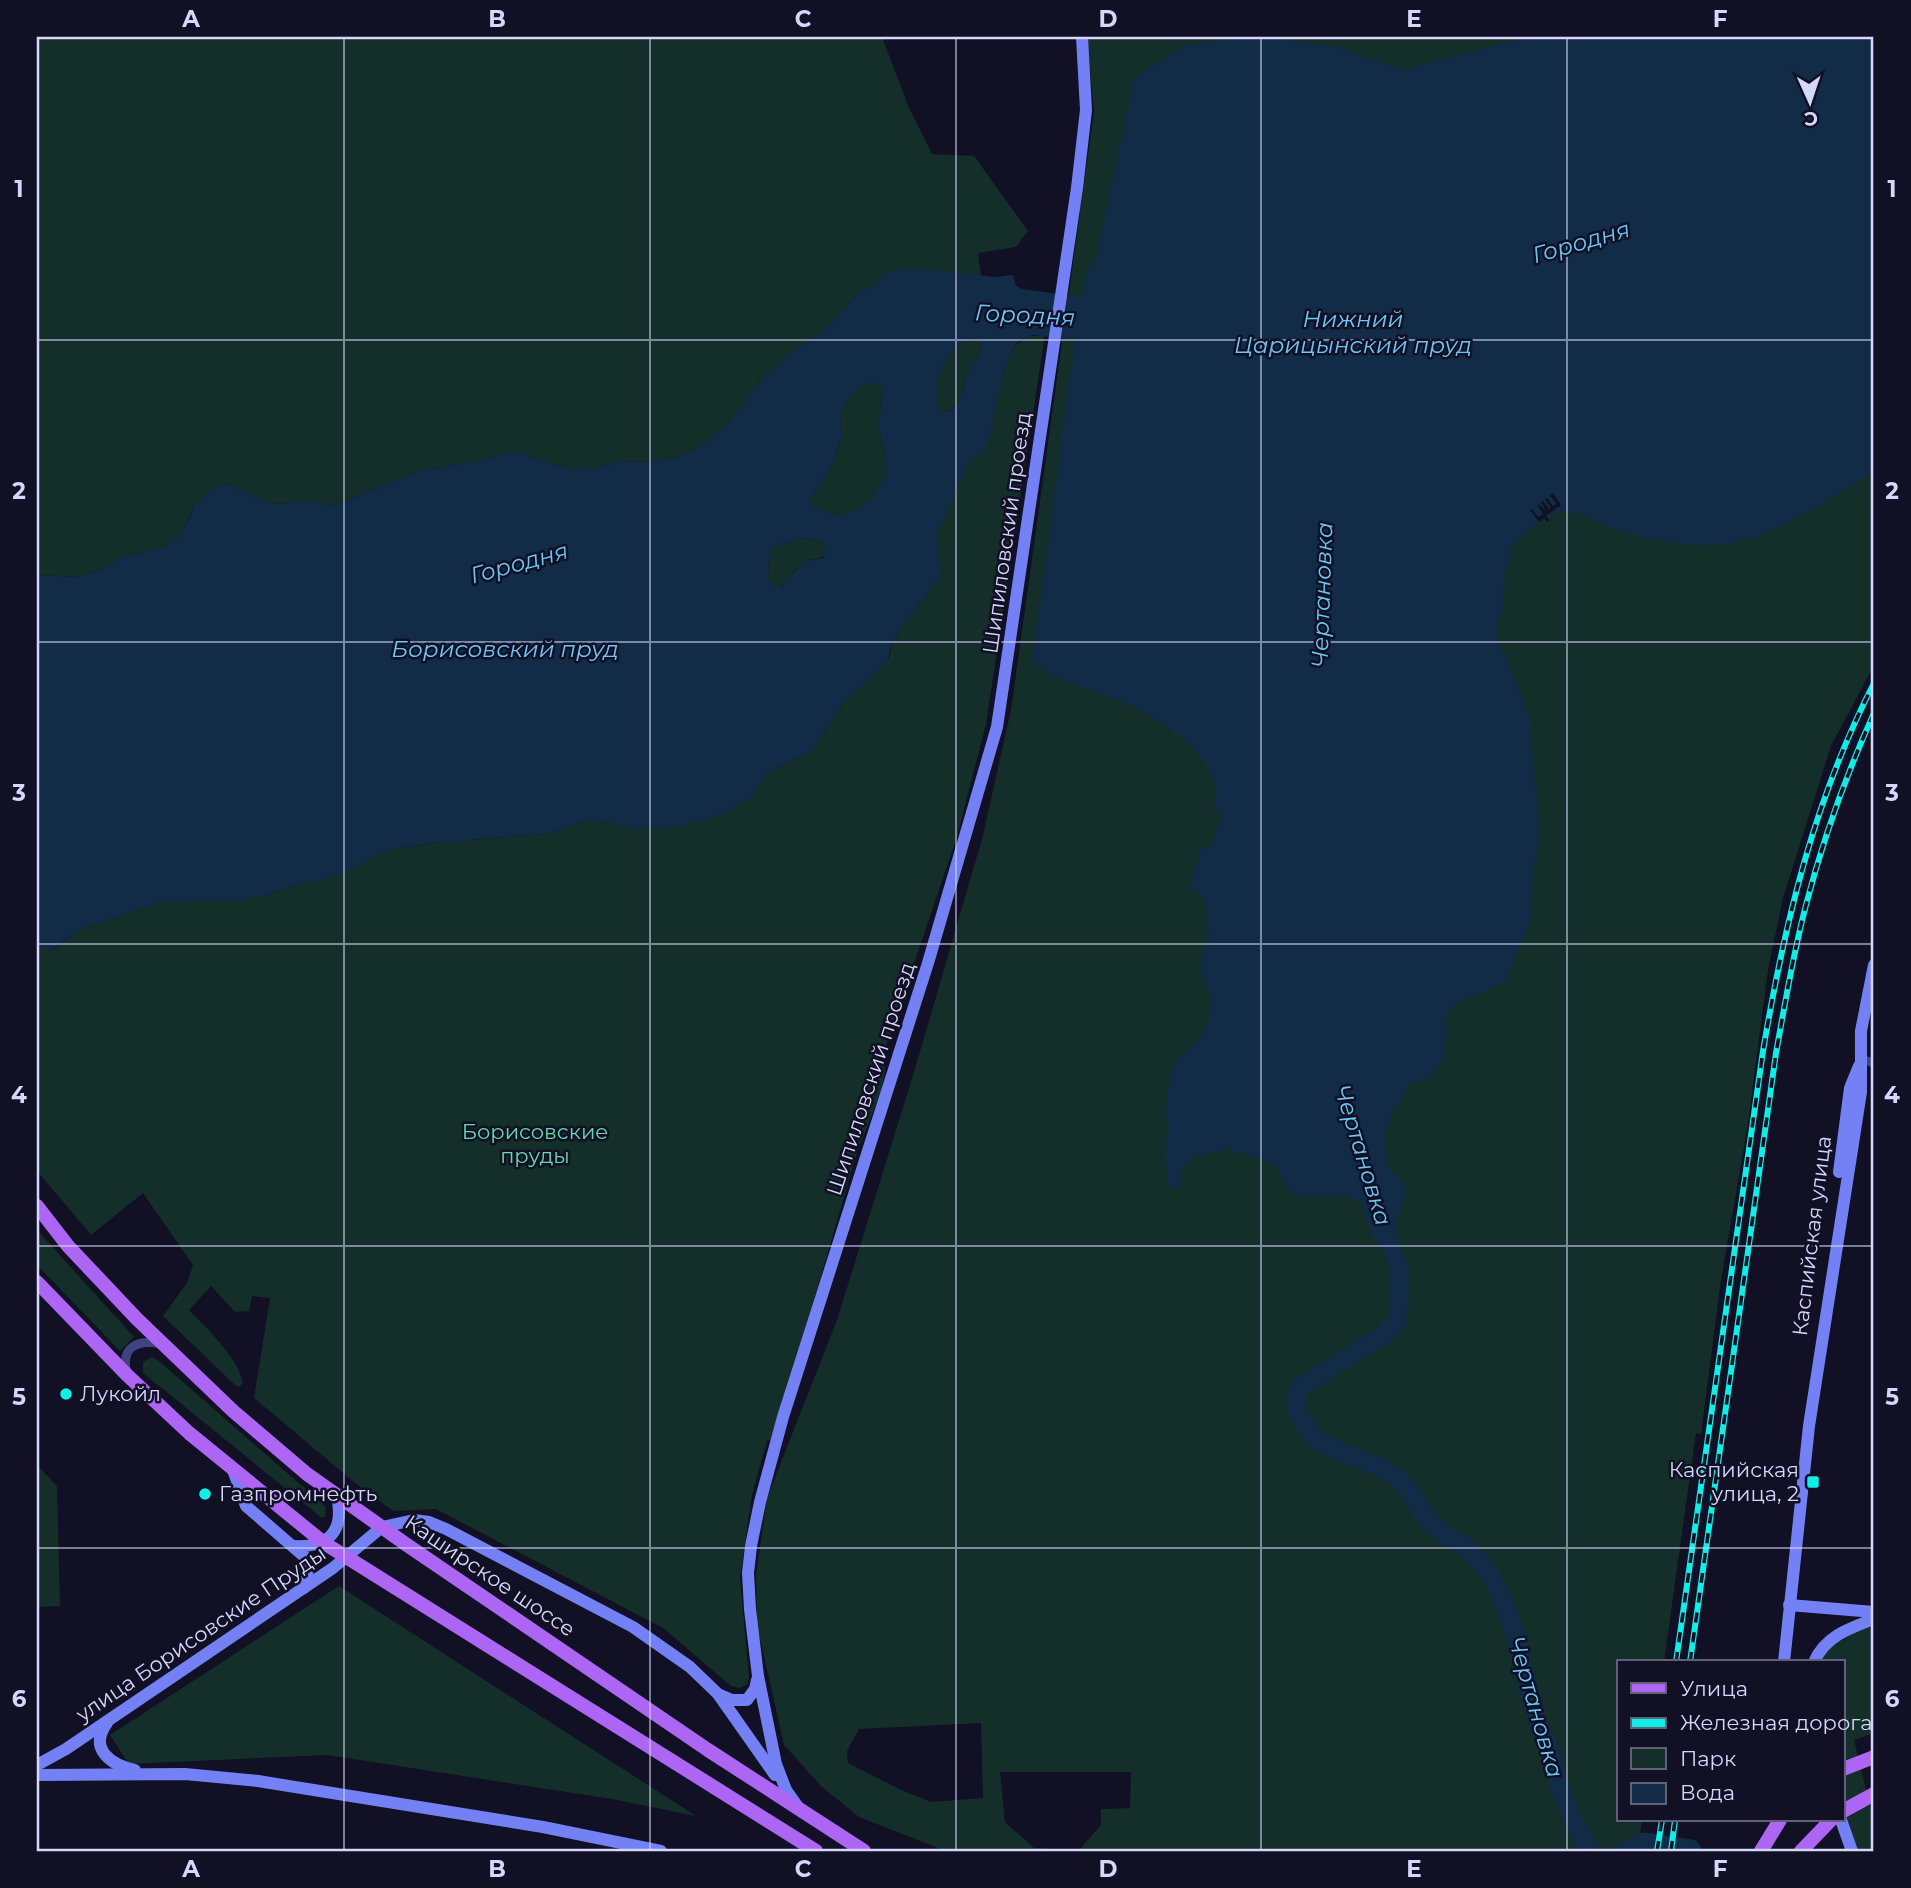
<svg xmlns="http://www.w3.org/2000/svg" width="1911" height="1888" font-family="Montserrat,sans-serif">
<style>
.green{fill:#142e29;fill-rule:evenodd}
.water{fill:#122c47;fill-rule:evenodd}
.pier{fill:#111024}
.lines{fill:none;stroke-linecap:round;stroke-linejoin:round}
.river{stroke:#122c47;stroke-width:19}
.street{stroke:#3f4480;stroke-width:9}
.secondary{stroke:#7481f5;stroke-width:12}
.primary{stroke:#ad65f4;stroke-width:14}
.rail-casing{stroke:#11eee8;stroke-width:6}
.rail{stroke:#111024;stroke-width:3.5;stroke-dasharray:10;stroke-linecap:butt}
.grid{fill:none;stroke:#d6d7fc;stroke-width:2;stroke-opacity:0.55}
.poi-dot{fill:#11eee8;stroke:#111024;stroke-width:2.5}
.labels{text-anchor:middle;stroke-width:5;stroke-linejoin:round;paint-order:stroke}
.street-label{font-size:21px;fill:#d6d7fc;stroke:#111024}
.park-label{font-size:21px;fill:#67d7ad;stroke:#111024}
.poi-label{font-size:21px;fill:#d6d7fc;stroke:#111024;text-anchor:start}
.water-label{font-size:23px;font-style:italic;fill:#6cc6f5;stroke:#111024}
.neatline{fill:none;stroke:#d6d7fc;stroke-width:2.5}
.grid-label{font-size:23px;text-anchor:middle;font-weight:bold;fill:#d6d7fc}
</style>
<rect width="100%" height="100%" fill="#111024"/>
<g class="green">
<polygon points="37,37 882,37 909,108 932,154 974,156 1028,231 1016,247 978,253 981,276 939,270 887,273 874,285 860,292 825,329 795,350 765,376 728,424 700,446 678,457 644,462 622,461 594,468 570,468 537,460 519,452 508,452 478,461 418,471 335,506 306,500 290,504 267,503 229,484 216,487 193,508 185,527 175,539 161,548 123,557 100,570 77,577 37,575"/>
<path d="M 1087,37 L 1874,37 L 1874,665 L 1831,746 L 1783,898 L 1768,970 L 1748,1124 L 1721,1280 L 1701,1434 L 1696,1433 L 1664,1662 L 1619,1662 L 1619,1820 L 1642,1820 L 1638,1851 L 946,1851 L 859,1817 L 821,1786 L 784,1745 L 757,1625 L 756,1575 L 767,1498 L 837,1320 L 914,1072 L 982,839 L 1011,710 L 1094,112 ZM 981,1723 L 983,1798 L 931,1802 L 901,1790 L 848,1763 L 847,1751 L 859,1729 ZM 1000,1772 L 1131,1772 L 1130,1808 L 1101,1809 L 1101,1825 L 1079,1850 L 1034,1848 L 1005,1822 Z"/>
<path d="M 1029,336 L 1044,336 L 1044,341 L 986,724 L 957,837 L 883,1055 L 885,1071 L 881,1091 L 857,1153 L 773,1439 L 767,1441 L 752,1495 L 740,1578 L 749,1677 L 747,1685 L 739,1688 L 731,1686 L 663,1628 L 436,1509 L 393,1511 L 354,1482 L 254,1398 L 270,1298 L 252,1296 L 249,1311 L 235,1312 L 211,1286 L 189,1310 C 207,1329 238,1357 243,1383 L 239,1387 L 235,1385 L 163,1316 L 187,1283 L 193,1265 L 143,1193 L 91,1235 L 37,1171 L 37,943 L 40,946 L 53,949 L 81,929 L 162,902 L 266,895 L 301,883 L 325,880 L 388,850 L 432,843 L 545,834 L 586,821 L 600,821 L 636,829 L 703,821 L 724,813 L 752,794 L 769,771 L 811,752 L 843,703 L 865,679 L 884,664 L 889,657 L 893,640 L 905,622 L 941,575 L 935,537 L 969,462 L 982,452 L 1004,370 L 1013,347 Z"/>
<path d="M 969,339 L 977,340 L 981,344 C 981,358 972,362 967,374 C 961,391 963,411 940,413 C 930,383 943,353 969,339 Z"/>
<polygon points="874,383 883,388 883,391 878,425 884,449 887,473 874,498 853,513 839,516 813,507 809,502 832,466 841,438 840,418 844,404 861,386"/>
<path d="M 806,538 L 825,543 L 826,555 C 819,561 811,557 803,563 C 794,569 788,582 778,588 L 772,586 L 768,579 L 769,551 L 780,544 Z"/>
<polygon points="37,1230 134,1337 120,1351 37,1265"/>
<polygon points="152,1357 159,1361 325,1506 326,1516 322,1518 317,1514 143,1373 143,1362"/>
<polygon points="37,1465 57,1486 60,1606 37,1607"/>
<polygon points="339,1586 696,1816 612,1799 327,1755 129,1764 110,1735"/>
<path d="M 1874,1627 L 1874,1733 L 1854,1740 L 1874,1821 L 1874,1851 L 1857,1851 L 1843,1808 L 1843,1662 L 1819,1662 C 1831,1641 1851,1631 1874,1627 Z"/>
</g>
<path class="water" d="M 1242,37 L 1261,37 L 1335,47 L 1402,70 L 1530,37 L 1874,37 L 1874,471 C 1831,497 1781,534 1731,543 C 1701,549 1649,540 1620,531 C 1602,525 1578,508 1559,512 C 1541,516 1522,537 1508,549 L 1513,556 L 1505,569 L 1502,609 L 1496,633 L 1529,716 L 1540,835 L 1533,869 L 1531,919 L 1506,980 L 1491,989 L 1460,1001 L 1449,1010 L 1444,1021 C 1451,1049 1444,1055 1431,1078 L 1409,1084 L 1401,1101 L 1391,1115 L 1385,1132 L 1388,1167 L 1405,1184 L 1405,1197 L 1396,1226 L 1402,1256 L 1400,1287 L 1396,1273 L 1371,1232 L 1361,1204 L 1348,1196 L 1297,1196 L 1287,1188 L 1273,1163 L 1228,1149 L 1194,1157 L 1182,1169 L 1180,1186 L 1174,1189 L 1168,1185 L 1166,1151 L 1168,1127 L 1165,1109 L 1170,1077 L 1177,1059 L 1200,1039 L 1208,1022 L 1211,1000 L 1202,974 L 1200,963 L 1209,940 L 1206,906 L 1201,895 L 1189,888 L 1202,847 L 1210,849 L 1222,814 L 1213,810 C 1229,763 1166,723 1130,705 C 1110,695 1086,691 1065,681 C 1054,676 1043,669 1032,663 L 1075,340 L 1033,335 L 1018,342 L 1013,347 L 1004,370 L 989,439 L 982,452 L 969,462 L 936,537 L 941,575 L 905,622 L 893,640 L 887,661 L 843,703 L 811,752 L 769,771 L 750,797 L 724,813 L 703,821 L 665,828 L 636,829 L 600,821 L 586,821 L 545,834 L 432,843 L 388,850 L 341,874 L 325,880 L 301,883 L 266,895 L 238,900 L 162,902 L 81,929 L 52,949 L 42,948 L 37,943 L 37,575 L 77,577 L 100,570 L 123,557 L 161,548 L 175,539 L 185,527 L 195,505 L 216,487 L 229,484 L 267,503 L 290,504 L 306,500 L 335,506 L 418,471 L 478,461 L 508,452 L 519,452 L 537,460 L 570,468 L 594,468 L 622,461 L 644,462 L 678,457 L 700,446 L 728,424 L 765,376 L 795,350 L 825,329 L 860,292 L 874,285 L 887,273 L 905,269 L 939,270 L 994,277 L 1013,275 L 1016,286 L 1022,289 L 1082,297 L 1086,273 L 1096,259 L 1134,79 L 1184,46 ZM 969,339 L 977,340 L 981,344 C 981,358 972,362 967,374 C 961,391 963,412 940,413 C 931,383 943,353 969,339 ZM 873,383 L 882,388 L 883,392 L 878,425 L 884,449 L 887,473 L 873,498 L 853,512 L 839,516 L 813,507 L 809,502 L 832,466 L 841,438 L 840,418 L 844,404 L 861,386 ZM 806,538 L 825,543 L 824,558 L 804,561 L 781,587 L 772,586 L 768,579 L 769,551 L 780,544 Z"/>
<polygon class="pier" points="1553,493 1561,505 1546,516 1549,520 1547,522 1544,518 1539,522 1530,510 1532,509 1538,517 1543,514 1537,505 1539,504 1546,511 1541,502 1543,501 1549,509 1551,508 1545,499 1547,498 1553,506 1556,504 1550,495"/>
<g class="lines">
<g class="river">
<path d="M 1398,1263 L 1400,1287 L 1397,1322 L 1383,1335 L 1298,1389 C 1295,1398 1295,1405 1299,1414 C 1317,1460 1369,1451 1402,1482 C 1415,1494 1420,1513 1433,1525 C 1445,1537 1463,1543 1475,1556 C 1516,1599 1519,1665 1537,1718 C 1541,1732 1549,1744 1553,1758 C 1556,1768 1556,1779 1560,1789 C 1568,1810 1579,1831 1590,1851"/>
<polyline points="1624,1851 1644,1842 1691,1849"/>
</g>
<g class="street">
<polyline points="1861,1059 1874,1063"/>
<path d="M 127,1374 C 120,1347 137,1339 161,1344"/>
</g>
<g class="secondary">
<polyline points="1839,1172 1850,1088 1859,1066"/>
<polyline points="233,1470 246,1506 306,1558 309,1566 304,1588"/>
<path d="M 293,1546 C 328,1548 345,1532 337,1496"/>
<polyline points="1789,1605 1874,1612"/>
<polyline points="1784,1662 1809,1426 1861,1092 1861,1031 1874,965"/>
<path d="M 1814,1662 C 1825,1636 1850,1628 1874,1619"/>
<polyline points="720,1695 732,1700 747,1700 755,1689 757,1680"/>
<path d="M 107,1723 C 88,1749 111,1765 135,1770"/>
<polyline points="37,1765 66,1749 333,1568 382,1527 414,1520 429,1522 446,1529 633,1627 690,1667 718,1694 775,1775"/>
<polyline points="37,1775 185,1774 258,1781 543,1827 661,1851"/>
<polyline points="798,1807 786,1790 776,1764 758,1676 750,1609 748,1573 751,1546 760,1502 783,1417 928,963 997,727 1077,188 1086,110 1082,37"/>
<polyline points="1841,1820 1852,1851"/>
</g>
<g class="primary">
<polyline points="37,1206 68,1246 137,1319 233,1411 307,1474 407,1545 708,1750 864,1851"/>
<polyline points="37,1282 127,1375 189,1433 324,1543 816,1851"/>
<polyline points="1843,1769 1874,1757"/>
<polyline points="1843,1811 1874,1794"/>
<polyline points="1761,1851 1780,1820"/>
<polyline points="1801,1851 1831,1820"/>
</g>
<defs>
<g id="rail">
<path d="M 1676,1662 L 1763,1051 C 1785,921 1814,800 1874,683"/>
<path d="M 1690,1662 L 1776,1053 C 1785,1004 1793,954 1806,905 C 1823,839 1846,775 1874,713"/>
<polyline points="1657,1851 1662,1820"/>
<polyline points="1671,1851 1675,1820"/>
</g>
</defs>
<use href="#rail" class="rail-casing"/>
<use href="#rail" class="rail"/>
</g>
<path class="grid" d="M 344,37 L 344,1851M 650,37 L 650,1851M 956,37 L 956,1851M 1261,37 L 1261,1851M 1567,37 L 1567,1851M 37,340 L 1874,340M 37,642 L 1874,642M 37,944 L 1874,944M 37,1246 L 1874,1246M 37,1548 L 1874,1548"/>
<g class="poi-dot">
<circle cx="66" cy="1394" r="7"/>
<rect x="1806" y="1475" width="14" height="14" rx="3.5"/>
<circle cx="205" cy="1494" r="7"/>
</g>
<g class="labels">
<g class="street-label">
<text transform="translate(1007 533) rotate(-82)" y="7">Шипиловский проезд</text>
<text transform="translate(871 1079) rotate(-72)" y="7">Шипиловский проезд</text>
<text transform="translate(1812 1236) rotate(-83)" y="7">Каспийская улица</text>
<text transform="translate(490 1576) rotate(34)" y="7">Каширское шоссе</text>
<text transform="translate(201 1634) rotate(-34)" y="7">улица Борисовские Пруды</text>
</g>
<g class="park-label">
<text x="535" y="1139">Борисовские<tspan x="535" dy="24">пруды</tspan></text>
</g>
<g class="poi-label">
<text x="80" y="1401">Лукойл</text>
<text x="1799" y="1477" text-anchor="end">Каспийская<tspan x="1799" dy="24">улица, 2</tspan></text>
<text x="219" y="1501">Газпромнефть</text>
</g>
<g class="water-label">
<text transform="translate(1581 242) rotate(-16)" y="8">Городня</text>
<text transform="translate(1025 315) rotate(3)" y="8">Городня</text>
<text x="1353" y="327">Нижний<tspan x="1353" dy="26">Царицынский пруд</tspan></text>
<text transform="translate(519 563) rotate(-15)" y="8">Городня</text>
<text transform="translate(1322 595) rotate(-88)" y="8">Чертановка</text>
<text x="505" y="657">Борисовский пруд</text>
<text transform="translate(1363 1155) rotate(73)" y="8">Чертановка</text>
<text transform="translate(1536 1707) rotate(74)" y="8">Чертановка</text>
</g>
</g>
<rect width="1911" height="1888" fill="none" stroke="#111024" stroke-width="77"/>
<rect x="1617" y="1660" width="228" height="161" fill="#111024" stroke="#60607a" stroke-width="2"/>
<rect x="1631" y="1683" width="35" height="10" fill="#ad65f4" stroke="#60607a" stroke-width="2"/>
<text x="1680" y="1696" font-size="21" fill="#d6d7fc">Улица</text>
<rect x="1631" y="1718" width="35" height="10" fill="#11eee8" stroke="#60607a" stroke-width="2"/>
<text x="1680" y="1730" font-size="21" fill="#d6d7fc">Железная дорога</text>
<rect x="1631" y="1748" width="35" height="21" fill="#142e29" stroke="#60607a" stroke-width="2"/>
<text x="1680" y="1766" font-size="21" fill="#d6d7fc">Парк</text>
<rect x="1631" y="1783" width="35" height="21" fill="#122c47" stroke="#60607a" stroke-width="2"/>
<text x="1680" y="1800" font-size="21" fill="#d6d7fc">Вода</text>
<g transform="translate(1810 102) rotate(177)" stroke="#111024" stroke-width="5" paint-order="stroke">
<path d="M0-5L12 26L0 18L-12 26Z" fill="#d6d7fc"/>
<text y="-10" font-size="19" font-weight="bold" text-anchor="middle" fill="#d6d7fc">С</text>
</g>
<rect x="38" y="38" width="1834" height="1812" class="neatline"/>
<g class="grid-label">
<text x="191" y="27">A</text>
<text x="497" y="27">B</text>
<text x="803" y="27">C</text>
<text x="1108" y="27">D</text>
<text x="1414" y="27">E</text>
<text x="1720" y="27">F</text>
<text x="19" y="197">1</text>
<text x="1892" y="197">1</text>
<text x="19" y="499">2</text>
<text x="1892" y="499">2</text>
<text x="19" y="801">3</text>
<text x="1892" y="801">3</text>
<text x="19" y="1103">4</text>
<text x="1892" y="1103">4</text>
<text x="19" y="1405">5</text>
<text x="1892" y="1405">5</text>
<text x="19" y="1707">6</text>
<text x="1892" y="1707">6</text>
<text x="191" y="1877">A</text>
<text x="497" y="1877">B</text>
<text x="803" y="1877">C</text>
<text x="1108" y="1877">D</text>
<text x="1414" y="1877">E</text>
<text x="1720" y="1877">F</text>
</g>
</svg>
